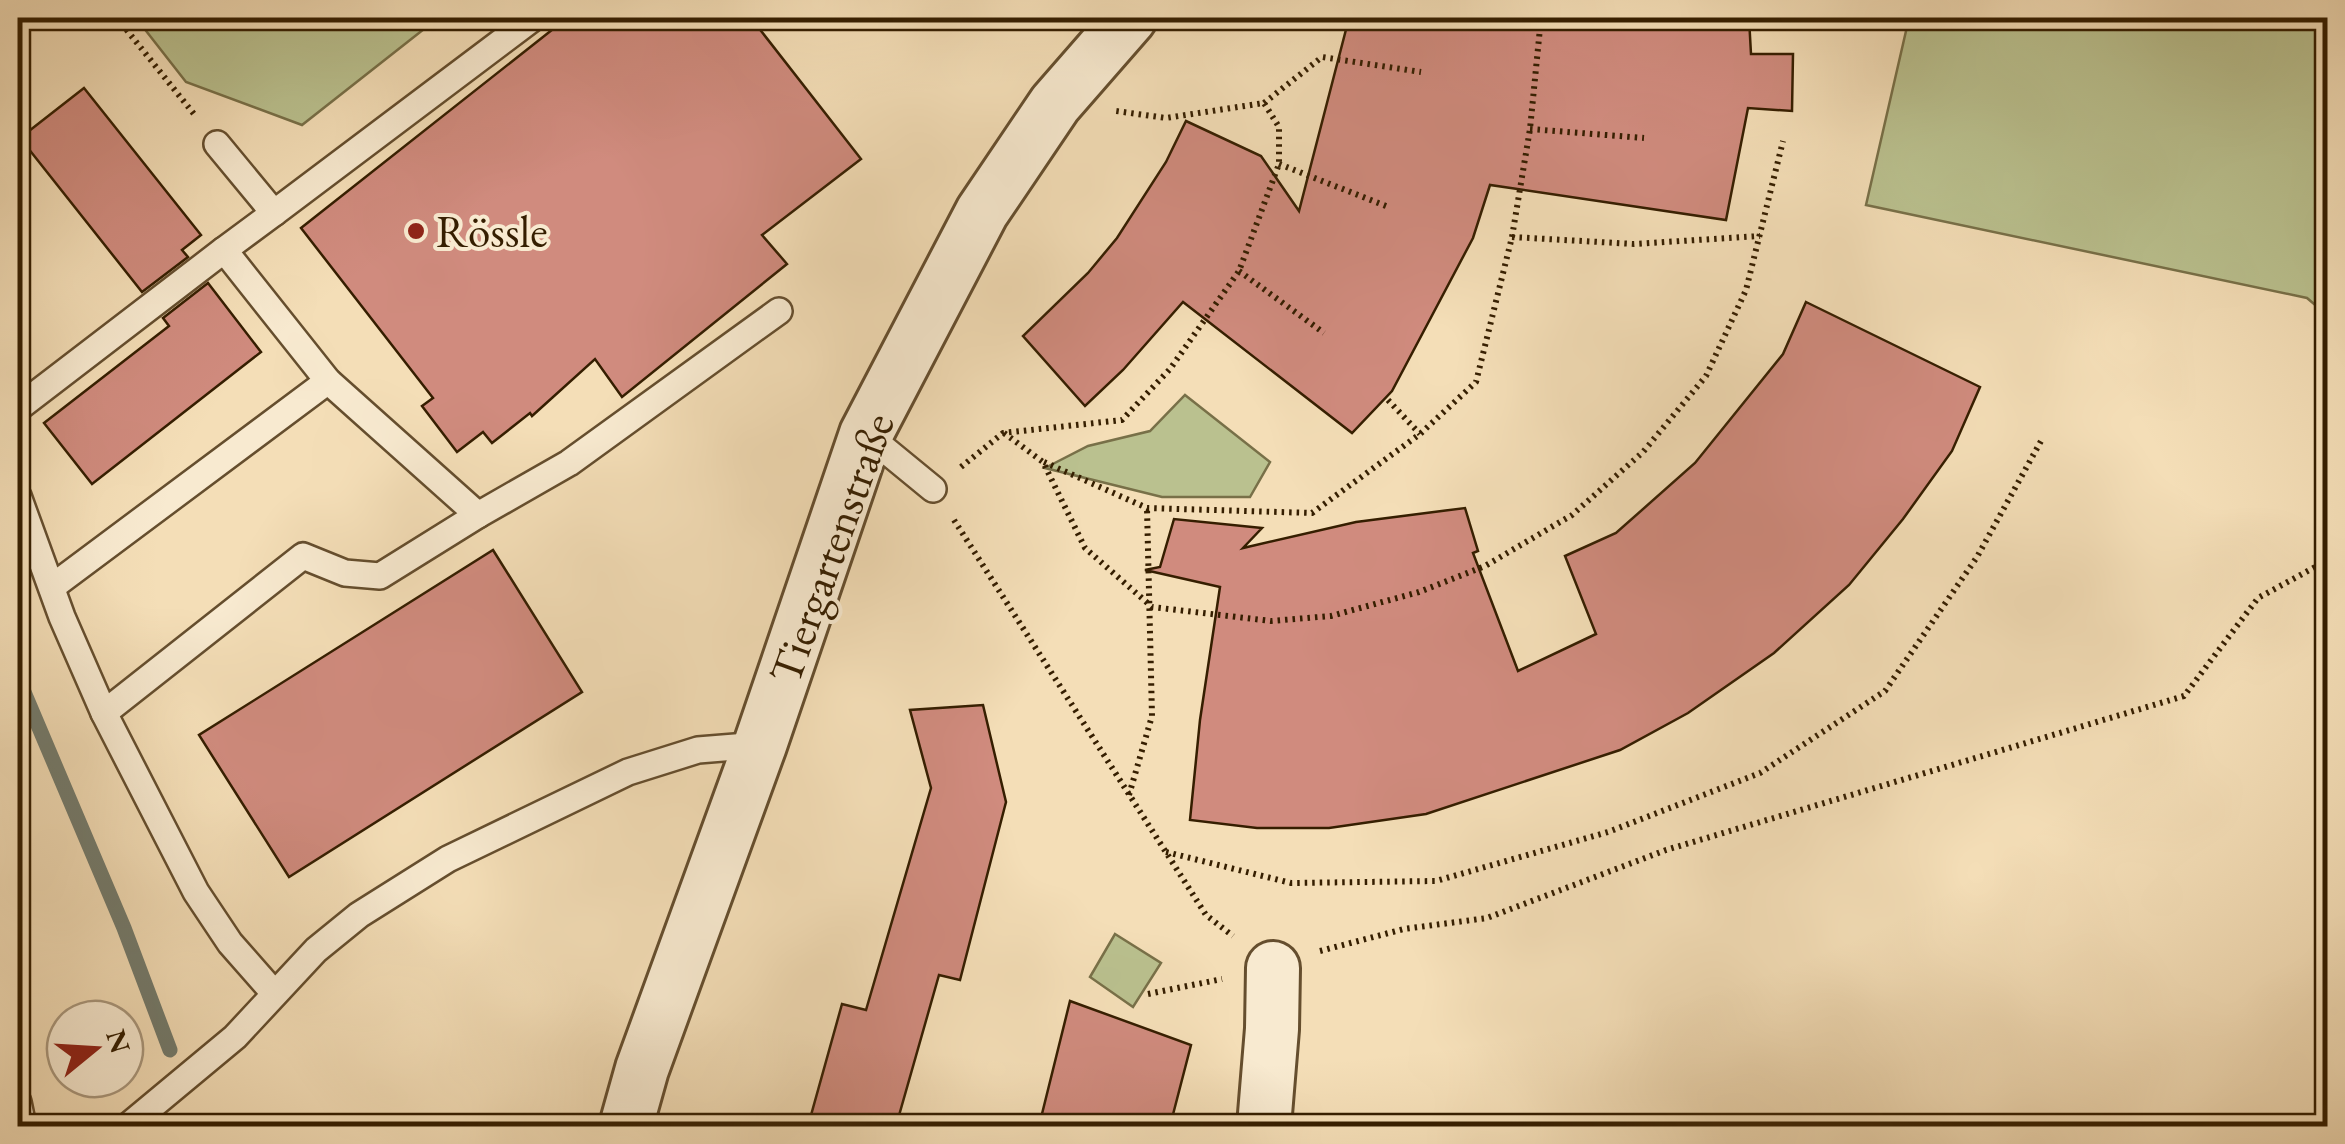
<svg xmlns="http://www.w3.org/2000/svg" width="2345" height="1144" font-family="'EB Garamond',serif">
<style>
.green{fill:#bac18f;stroke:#787048;stroke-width:2.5}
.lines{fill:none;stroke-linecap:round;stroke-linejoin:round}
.stream{stroke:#747c6e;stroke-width:15}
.building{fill:#d08b7e;stroke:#351e00;stroke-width:2.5}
.service-casing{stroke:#654e2e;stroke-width:30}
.minor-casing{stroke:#654e2e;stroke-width:58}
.path{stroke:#351e00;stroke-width:6;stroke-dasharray:2.5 5;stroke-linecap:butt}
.service{stroke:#f8ead0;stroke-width:25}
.minor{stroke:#f8ead0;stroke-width:52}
.poi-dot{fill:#8f2418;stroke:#f8ead0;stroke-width:4}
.labels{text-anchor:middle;stroke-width:8;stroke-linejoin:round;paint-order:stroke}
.poi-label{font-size:45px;fill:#351e00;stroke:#f8ead0;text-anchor:start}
.street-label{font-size:45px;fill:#351e00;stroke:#f8ead0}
</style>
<rect width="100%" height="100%" fill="#f4deb7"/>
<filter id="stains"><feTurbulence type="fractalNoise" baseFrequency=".002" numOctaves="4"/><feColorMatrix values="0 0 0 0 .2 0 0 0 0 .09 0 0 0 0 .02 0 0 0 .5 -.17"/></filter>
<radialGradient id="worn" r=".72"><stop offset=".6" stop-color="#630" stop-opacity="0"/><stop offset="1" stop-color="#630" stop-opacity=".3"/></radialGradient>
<g class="green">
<polygon points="136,18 438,18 302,125 186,82"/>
<polygon points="1909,18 2327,18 2327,315 2307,298 1866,205"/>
<polygon points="1185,395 1270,462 1250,497 1162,497 1045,468 1088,446 1150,431"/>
<polygon points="1115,934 1161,963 1133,1007 1090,977"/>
</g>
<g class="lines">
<polyline class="stream" points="18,678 124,928 170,1050"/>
</g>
<g class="building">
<polygon points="567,18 751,18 861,159 762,235 787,264 622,397 595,359 532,416 530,413 492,443 483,432 457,452 422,406 433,398 301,228"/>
<polygon points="1349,18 1749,18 1751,54 1793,54 1792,111 1748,108 1726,220 1490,185 1473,238 1392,391 1352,433 1183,302 1123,370 1085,406 1023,336 1088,273 1117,238 1166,162 1186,121 1261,156 1299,211"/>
<polygon points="84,88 201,235 182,250 188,257 142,292 20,138"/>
<polygon points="208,283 261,352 92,484 44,423 169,326 163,318"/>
<polygon points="1806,302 1980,387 1952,451 1903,519 1849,585 1774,653 1688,713 1620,750 1426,814 1329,828 1257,828 1190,820 1200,720 1220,587 1145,570 1160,567 1174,519 1262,528 1243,548 1356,522 1465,508 1478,551 1473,553 1518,671 1596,634 1565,556 1616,533 1695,463 1783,354"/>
<polygon points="493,550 582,692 289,877 199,735"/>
<polygon points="983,705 1006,802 960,980 939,975 896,1126 808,1126 842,1004 866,1010 931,788 910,710"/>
<polygon points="1070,1001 1191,1045 1170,1126 1039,1126"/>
</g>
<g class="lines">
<defs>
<g id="service">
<polyline points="217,144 274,213 224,250 328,381 478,515 569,463 779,311"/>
<polyline points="274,213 533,18"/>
<polyline points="18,408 224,250"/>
<polyline points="866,434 933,489"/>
<polyline points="18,496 62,617 104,713 196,892 230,943 274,993"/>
<polyline points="52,587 328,381"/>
<polyline points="104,713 303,556 345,573 380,576 478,515"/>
<polyline points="18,1102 23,1126"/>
<polyline points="128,1126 235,1037 316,950 359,915 448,859 628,772 698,750 760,745"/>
</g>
<g id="minor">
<polyline points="626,1126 642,1069 760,745 866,434 982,212 1055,104 1130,18"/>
<polyline points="1264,1126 1272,1029 1273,968"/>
</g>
</defs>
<use href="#service" class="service-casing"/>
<use href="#minor" class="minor-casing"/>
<g class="path">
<polyline points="117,18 194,114"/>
<polyline points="1264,103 1322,57 1421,72"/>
<polyline points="1530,129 1644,138"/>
<polyline points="1279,164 1386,206"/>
<polyline points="1512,237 1634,244 1760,236"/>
<polyline points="1239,271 1324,333"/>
<polyline points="1388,400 1420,434"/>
<polyline points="1004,433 1043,462 1085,548 1152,607 1271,621 1331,616 1419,592 1485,566 1572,515 1643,452 1706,376 1746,290 1783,141"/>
<polyline points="1044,462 1147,508 1312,513 1420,434 1476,382 1512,237 1530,129 1541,18"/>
<polyline points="961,467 1003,433 1122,420 1170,369 1239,271 1279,164 1279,127 1264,103 1166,118 1116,111"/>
<polyline points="954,520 1206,915 1233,936"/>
<polyline points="1129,795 1152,716 1147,508"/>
<polyline points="1166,852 1291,883 1436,881 1608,832 1760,773 1885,691 1977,557 2041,441"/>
<polyline points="1320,951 1404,929 1487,918 1666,850 2184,696 2258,598 2328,560"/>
<polyline points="1148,994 1222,979"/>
</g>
<use href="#service" class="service"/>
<use href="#minor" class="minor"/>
</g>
<circle class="poi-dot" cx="416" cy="231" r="10"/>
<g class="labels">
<g class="poi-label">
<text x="436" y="247">Rössle</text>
</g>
<g class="street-label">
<text transform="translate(831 548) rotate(-70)" y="16">Tiergartenstraße</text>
</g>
</g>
<rect width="2345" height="1144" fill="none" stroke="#f4deb7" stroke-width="60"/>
<rect x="20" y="20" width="2305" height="1104" fill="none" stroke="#351e00" stroke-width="5"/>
<rect x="30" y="30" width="2285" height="1084" fill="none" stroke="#351e00" stroke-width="2.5"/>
<g transform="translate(95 1049) rotate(72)"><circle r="48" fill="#f8ead0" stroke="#aa987d" stroke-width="2.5"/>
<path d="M0-8L18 38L0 25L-18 38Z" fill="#8f2418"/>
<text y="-15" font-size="28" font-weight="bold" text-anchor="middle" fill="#351e00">N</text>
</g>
<rect width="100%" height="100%" filter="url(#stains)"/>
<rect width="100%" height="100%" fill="url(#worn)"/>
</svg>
